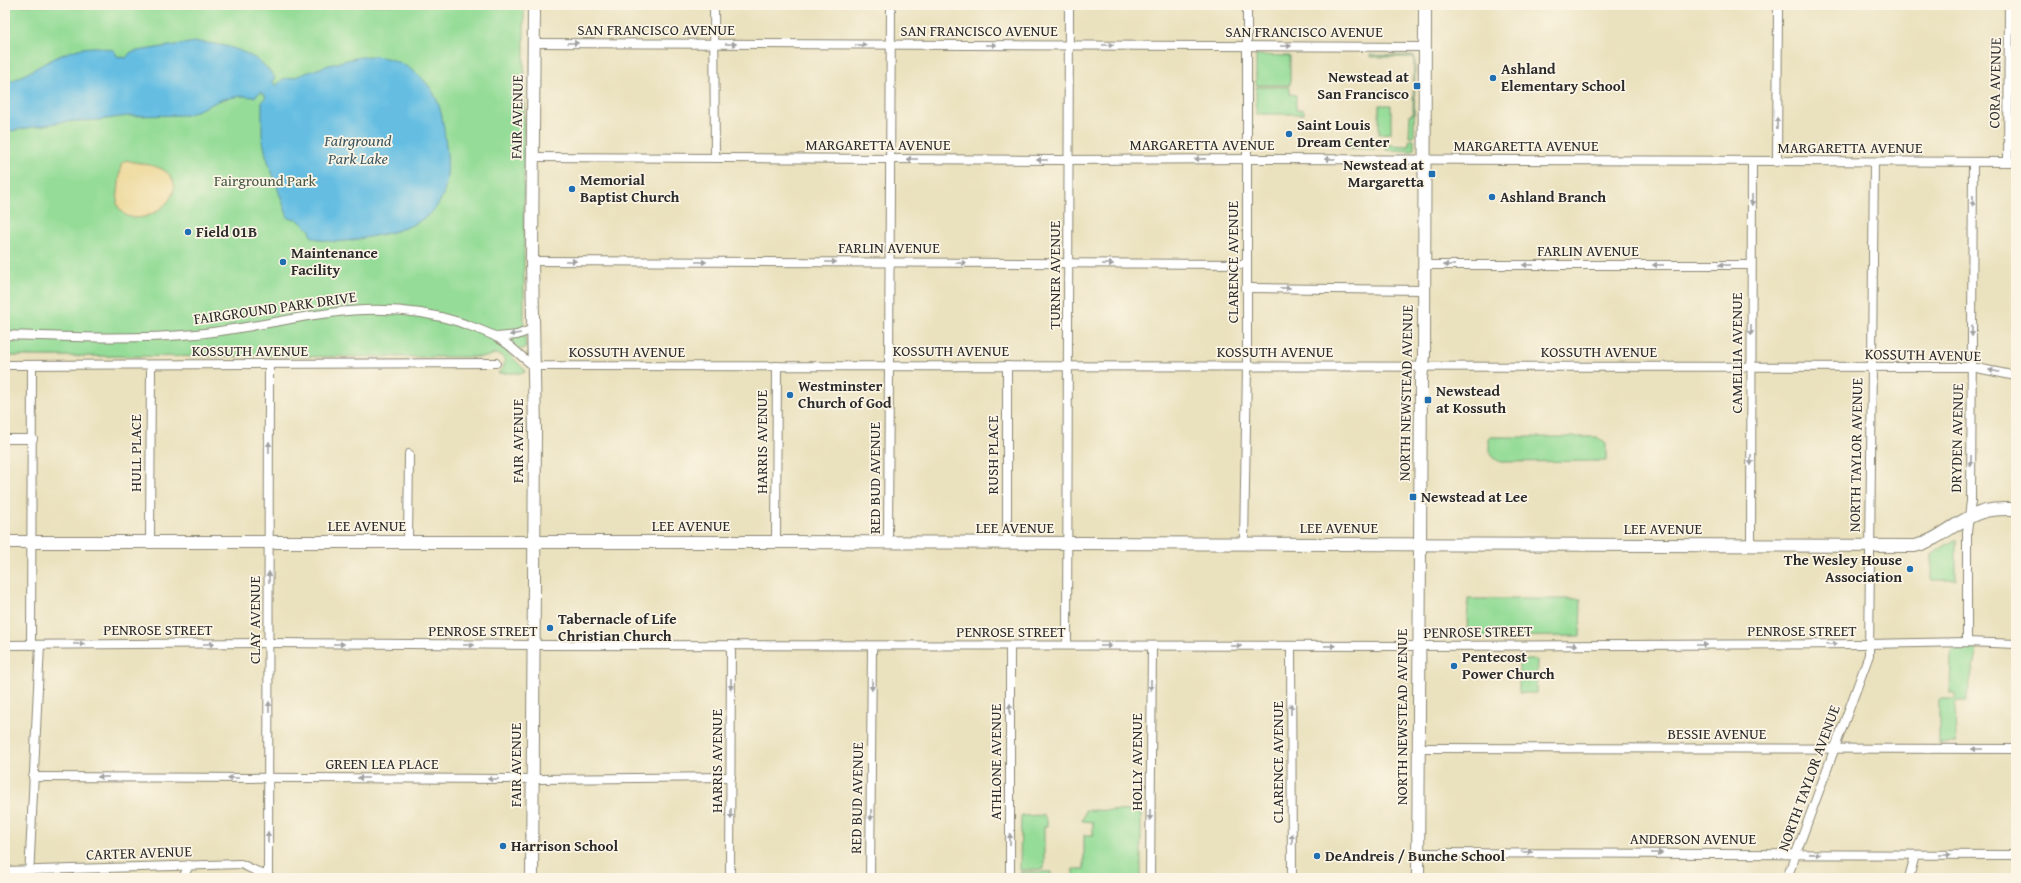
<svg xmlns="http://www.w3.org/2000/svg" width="2021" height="883" font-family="'Gentium Book Plus',serif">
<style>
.green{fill:#94dc97;stroke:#608461}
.sand{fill:#eeda9e;stroke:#8c8264}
.water{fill:#65bee2;stroke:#487486}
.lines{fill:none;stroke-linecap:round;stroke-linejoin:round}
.street-casing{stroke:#8a8674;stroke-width:10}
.secondary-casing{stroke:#8a8674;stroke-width:14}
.street{stroke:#fff;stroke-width:8}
.secondary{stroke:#fff;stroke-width:12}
.oneway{fill:#a0a0a0}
.poi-dot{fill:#1f6fb2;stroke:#fcf5e5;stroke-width:1.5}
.labels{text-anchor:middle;stroke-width:3.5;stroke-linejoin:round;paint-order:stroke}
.street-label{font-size:15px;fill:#2b2b2b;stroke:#fcf5e5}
.poi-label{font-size:15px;font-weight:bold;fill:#2b2b2b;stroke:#fcf5e5;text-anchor:start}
.park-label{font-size:15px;fill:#455746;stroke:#fcf5e5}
.water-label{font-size:16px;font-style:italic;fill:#3c5762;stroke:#fcf5e5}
</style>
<rect width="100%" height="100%" fill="#fcf5e5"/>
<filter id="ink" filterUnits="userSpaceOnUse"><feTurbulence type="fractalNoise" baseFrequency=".025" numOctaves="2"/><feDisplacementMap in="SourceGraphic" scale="8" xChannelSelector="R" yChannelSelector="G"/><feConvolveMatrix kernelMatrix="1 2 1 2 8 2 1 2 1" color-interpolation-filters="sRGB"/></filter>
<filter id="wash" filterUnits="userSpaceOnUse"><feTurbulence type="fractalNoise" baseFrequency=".012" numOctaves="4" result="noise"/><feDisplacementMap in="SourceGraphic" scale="16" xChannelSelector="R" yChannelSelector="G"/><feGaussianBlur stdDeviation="0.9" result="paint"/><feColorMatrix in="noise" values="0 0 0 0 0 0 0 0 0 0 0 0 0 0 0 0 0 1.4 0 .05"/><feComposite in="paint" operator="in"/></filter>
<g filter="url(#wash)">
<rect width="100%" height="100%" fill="#eae1be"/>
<g class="green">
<path d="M 5,5 L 524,5 L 524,325 L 526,348 L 507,352 L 525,370 L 524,373 L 498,373 L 503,368 L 505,361 C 500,351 494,354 486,357 L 5,356 Z"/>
<polygon points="1256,55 1290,56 1290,85 1256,85"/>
<polygon points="1370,55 1413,56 1415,57 1414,136 1409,136 1410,115 1413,114 1414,57 1370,57"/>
<polygon points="1256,87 1290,87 1290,94 1296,95 1296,110 1304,110 1304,114 1256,114"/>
<polygon points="1379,105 1391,105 1391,133 1379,134"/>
<polygon points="1409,139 1414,139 1414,149 1411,151 1386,150 1386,145 1409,146"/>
<polygon points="1346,140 1374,140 1374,149 1346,148"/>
<path d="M 1491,437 L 1597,437 L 1606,444 L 1606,461 L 1501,462 C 1489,457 1489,449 1489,438 Z"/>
<polygon points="1956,539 1956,580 1932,580 1932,554"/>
<polygon points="1468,599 1581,599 1580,636 1467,637"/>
<polygon points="1977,649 1966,701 1957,701 1955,704 1956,743 1939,744 1939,699 1955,699 1955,693 1950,693 1951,650"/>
<polygon points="1519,660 1537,660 1536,693 1519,693"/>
<polygon points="1085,810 1141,811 1141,878 1073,878 1073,869 1084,869 1084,835 1093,835 1093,822 1082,821 1082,819 1084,817"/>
<polygon points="1043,815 1047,820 1047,826 1044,826 1044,869 1020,870 1021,816"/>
<polygon points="1020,872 1051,872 1051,878 1021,878"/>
</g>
<path class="sand" d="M 126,160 C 136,163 148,164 157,167 C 208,187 130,245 117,203 L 121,164 Z"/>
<path class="water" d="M 195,42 C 224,43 258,52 275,78 L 272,81 L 276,86 C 278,84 281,80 283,79 C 285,78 289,79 292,78 C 303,74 314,70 326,66 C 340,62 355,57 370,56 C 398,56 429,76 438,103 C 443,116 444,131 446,145 C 449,167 449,196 431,213 C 416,226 398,231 379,235 C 357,239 332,247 311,236 L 310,230 L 297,219 L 288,218 L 266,155 L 262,136 L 262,101 L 266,97 L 261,92 L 254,97 L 241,96 L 223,99 L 187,115 L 128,116 L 98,120 L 62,122 L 5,132 L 5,84 C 35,72 65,45 99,47 C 104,48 109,50 114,50 L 117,56 L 126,58 L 131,52 Z"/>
</g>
<g filter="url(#ink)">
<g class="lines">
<defs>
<g id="street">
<polyline points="714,5 715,158"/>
<polyline points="534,43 1425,47"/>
<polyline points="533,157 1061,160 1256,159 2016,162"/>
<polyline points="1777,162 1778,5"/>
<polyline points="2008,162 2009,5"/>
<polyline points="532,261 1246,264"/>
<polyline points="1424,265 1751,265"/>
<polyline points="1246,288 1424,290"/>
<path d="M 5,335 C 68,337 133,340 196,334 C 288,325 365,292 459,322 C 472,327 486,331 498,338 C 512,345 521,358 534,366 L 1972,367 L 2016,376"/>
<polyline points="497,337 517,335 533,329"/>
<polyline points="5,365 496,363"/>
<polyline points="1007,366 1007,544"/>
<polyline points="5,439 33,439"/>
<polyline points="150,542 151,365"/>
<polyline points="408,542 409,454"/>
<polyline points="776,542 777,366"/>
<polyline points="888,543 891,5"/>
<polyline points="1244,544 1247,366 1247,5"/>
<polyline points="1751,545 1752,161"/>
<polyline points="1967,642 1967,532 1971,501 1973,162"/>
<polyline points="5,645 269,643 533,645 1411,646 1868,644 1967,642 2016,644"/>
<polyline points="31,645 32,365"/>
<polyline points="1067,645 1069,5"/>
<polyline points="1291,646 1292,878"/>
<polyline points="1418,748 2016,749"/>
<polyline points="33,777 540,779 731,777"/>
<polyline points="1418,853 2016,855"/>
<polyline points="5,871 241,864 271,878"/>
<polyline points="268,876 269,364"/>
<polyline points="29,878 40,645"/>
<polyline points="183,878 189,865"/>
<polyline points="730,878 731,645"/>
<polyline points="870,878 872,646"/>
<polyline points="1010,878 1010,646"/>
<polyline points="1150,878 1152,646"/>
<polyline points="1787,878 1869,655 1874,162"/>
<polyline points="1909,878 1915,855"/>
</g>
<g id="secondary">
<path d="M 5,542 L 776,542 L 1915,546 C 1940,540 1958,519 1982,512 C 1993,508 2005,509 2016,509"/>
<polyline points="532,878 535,432 532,261 534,5"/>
<polyline points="1418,878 1421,378 1424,356 1425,5"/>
</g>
</defs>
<use href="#street" class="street-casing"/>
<use href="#secondary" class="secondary-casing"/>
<use href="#street" class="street"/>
<use href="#secondary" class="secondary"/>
</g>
<defs><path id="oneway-solid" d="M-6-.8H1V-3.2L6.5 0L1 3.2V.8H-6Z"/></defs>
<g class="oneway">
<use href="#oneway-solid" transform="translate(573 43)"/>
<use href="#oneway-solid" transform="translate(731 44)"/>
<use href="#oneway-solid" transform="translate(861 45)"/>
<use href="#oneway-solid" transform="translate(991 45)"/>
<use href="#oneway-solid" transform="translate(1108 45)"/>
<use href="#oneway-solid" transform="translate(1286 46)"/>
<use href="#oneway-solid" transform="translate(1777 123) rotate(-89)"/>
<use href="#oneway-solid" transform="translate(912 159) rotate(-180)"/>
<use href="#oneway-solid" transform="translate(1200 159) rotate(179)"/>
<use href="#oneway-solid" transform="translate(1330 159) rotate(-180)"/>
<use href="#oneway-solid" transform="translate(1042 160) rotate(-180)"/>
<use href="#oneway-solid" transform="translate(1752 200) rotate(91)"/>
<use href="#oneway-solid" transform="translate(1973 201) rotate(90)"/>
<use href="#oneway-solid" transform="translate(571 261)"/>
<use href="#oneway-solid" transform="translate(701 262)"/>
<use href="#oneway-solid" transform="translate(831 262)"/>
<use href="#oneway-solid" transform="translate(961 263)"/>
<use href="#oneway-solid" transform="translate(1108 264)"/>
<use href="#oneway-solid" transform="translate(1449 265) rotate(180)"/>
<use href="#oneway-solid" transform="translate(1528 265) rotate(-180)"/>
<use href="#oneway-solid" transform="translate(1658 265) rotate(-180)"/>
<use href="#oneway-solid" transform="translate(1724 265) rotate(-180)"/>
<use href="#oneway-solid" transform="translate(1285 288) rotate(1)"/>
<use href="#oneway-solid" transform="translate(1751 330) rotate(90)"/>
<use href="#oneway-solid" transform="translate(1972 331) rotate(90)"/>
<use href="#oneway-solid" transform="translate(515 334) rotate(170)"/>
<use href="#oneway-solid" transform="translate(1994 371) rotate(-168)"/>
<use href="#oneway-solid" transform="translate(269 447) rotate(-89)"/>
<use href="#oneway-solid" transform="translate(1751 460) rotate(90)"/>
<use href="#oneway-solid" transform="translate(1971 461) rotate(91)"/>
<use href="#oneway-solid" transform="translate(269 577) rotate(-90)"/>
<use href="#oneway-solid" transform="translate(79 644)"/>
<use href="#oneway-solid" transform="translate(209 644)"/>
<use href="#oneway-solid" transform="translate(339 644)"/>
<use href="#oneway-solid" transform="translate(1832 644)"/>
<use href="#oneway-solid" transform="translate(469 645)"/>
<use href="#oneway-solid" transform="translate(1572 645)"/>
<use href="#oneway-solid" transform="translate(1702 645)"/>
<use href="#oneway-solid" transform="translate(1106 646)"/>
<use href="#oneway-solid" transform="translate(1236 646)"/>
<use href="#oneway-solid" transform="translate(1330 646)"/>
<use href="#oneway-solid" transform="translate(731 684) rotate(90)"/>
<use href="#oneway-solid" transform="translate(872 685) rotate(91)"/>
<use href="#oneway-solid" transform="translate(1151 685) rotate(90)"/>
<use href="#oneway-solid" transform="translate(269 707) rotate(-90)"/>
<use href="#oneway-solid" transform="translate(1010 709) rotate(-90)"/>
<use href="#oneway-solid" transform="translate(1291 709) rotate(-90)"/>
<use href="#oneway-solid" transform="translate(1977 749) rotate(-180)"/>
<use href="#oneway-solid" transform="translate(103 777) rotate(-180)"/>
<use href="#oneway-solid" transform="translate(233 778) rotate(-180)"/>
<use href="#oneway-solid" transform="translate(363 778) rotate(-180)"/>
<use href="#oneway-solid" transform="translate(493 779) rotate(-180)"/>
<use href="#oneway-solid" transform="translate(731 814) rotate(90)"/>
<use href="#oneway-solid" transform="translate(871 815) rotate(91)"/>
<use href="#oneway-solid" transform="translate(1150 815) rotate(90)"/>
<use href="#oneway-solid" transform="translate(268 837) rotate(-90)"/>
<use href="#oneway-solid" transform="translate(1010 839) rotate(-90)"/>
<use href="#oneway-solid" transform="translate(1292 839) rotate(-90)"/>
<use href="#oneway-solid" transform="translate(1527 852)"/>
<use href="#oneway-solid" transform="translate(1657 853)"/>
<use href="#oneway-solid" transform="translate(1815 854) rotate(1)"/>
<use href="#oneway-solid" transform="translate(1945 855)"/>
</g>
</g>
<g class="poi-dot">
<circle cx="1493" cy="78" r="4"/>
<rect x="1413" y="82" width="8" height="8" rx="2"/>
<circle cx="1289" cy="134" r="4"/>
<rect x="1428" y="170" width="8" height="8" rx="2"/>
<circle cx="572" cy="189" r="4"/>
<circle cx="1492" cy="197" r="4"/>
<circle cx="188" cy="232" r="4"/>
<circle cx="283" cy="262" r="4"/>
<circle cx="790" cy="395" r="4"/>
<rect x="1424" y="396" width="8" height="8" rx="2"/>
<rect x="1409" y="493" width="8" height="8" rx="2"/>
<circle cx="1910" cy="569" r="4"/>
<circle cx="550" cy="628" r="4"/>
<circle cx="1454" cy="666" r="4"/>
<circle cx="503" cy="846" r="4"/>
<circle cx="1317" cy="856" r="4"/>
</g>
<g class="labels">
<g class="street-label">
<text x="656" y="35">SAN FRANCISCO AVENUE</text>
<text x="979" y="36">SAN FRANCISCO AVENUE</text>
<text x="1304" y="37">SAN FRANCISCO AVENUE</text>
<text transform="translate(1995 83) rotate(-89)" y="5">CORA AVENUE</text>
<text transform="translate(517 117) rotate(-89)" y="5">FAIR AVENUE</text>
<text x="878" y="150">MARGARETTA AVENUE</text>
<text x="1202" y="150">MARGARETTA AVENUE</text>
<text x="1526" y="151">MARGARETTA AVENUE</text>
<text x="1850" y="153">MARGARETTA AVENUE</text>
<text x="889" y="253">FARLIN AVENUE</text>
<text x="1588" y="256">FARLIN AVENUE</text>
<text transform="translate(1233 262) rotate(-90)" y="5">CLARENCE AVENUE</text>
<text transform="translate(1055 275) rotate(-90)" y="5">TURNER AVENUE</text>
<text transform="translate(275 308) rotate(-8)" y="5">FAIRGROUND PARK DRIVE</text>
<text x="250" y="356">KOSSUTH AVENUE</text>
<text x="951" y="356">KOSSUTH AVENUE</text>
<text x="627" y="357">KOSSUTH AVENUE</text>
<text x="1275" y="357">KOSSUTH AVENUE</text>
<text x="1599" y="357">KOSSUTH AVENUE</text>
<text transform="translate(1737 353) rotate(-90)" y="5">CAMELLIA AVENUE</text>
<text transform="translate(1923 355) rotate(1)" y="5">KOSSUTH AVENUE</text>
<text transform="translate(1406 393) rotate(-89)" y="5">NORTH NEWSTEAD AVENUE</text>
<text transform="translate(1957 438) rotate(-89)" y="5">DRYDEN AVENUE</text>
<text transform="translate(518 441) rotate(-90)" y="5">FAIR AVENUE</text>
<text transform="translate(762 442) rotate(-90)" y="5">HARRIS AVENUE</text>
<text transform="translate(136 453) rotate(-90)" y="5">HULL PLACE</text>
<text transform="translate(993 455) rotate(-90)" y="5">RUSH PLACE</text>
<text transform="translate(1856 455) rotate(-89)" y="5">NORTH TAYLOR AVENUE</text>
<text transform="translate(875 478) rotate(-90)" y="5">RED BUD AVENUE</text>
<text x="367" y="531">LEE AVENUE</text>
<text x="691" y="531">LEE AVENUE</text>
<text x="1015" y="533">LEE AVENUE</text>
<text x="1339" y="533">LEE AVENUE</text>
<text x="1663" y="534">LEE AVENUE</text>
<text transform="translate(255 620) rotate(-90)" y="5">CLAY AVENUE</text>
<text x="158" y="635">PENROSE STREET</text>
<text x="483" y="636">PENROSE STREET</text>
<text x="1802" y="636">PENROSE STREET</text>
<text x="1011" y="637">PENROSE STREET</text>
<text transform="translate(1478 632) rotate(-1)" y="5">PENROSE STREET</text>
<text transform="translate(1402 717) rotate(-90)" y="5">NORTH NEWSTEAD AVENUE</text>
<text x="1717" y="739">BESSIE AVENUE</text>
<text transform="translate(717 761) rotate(-90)" y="5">HARRIS AVENUE</text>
<text transform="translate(996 762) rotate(-90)" y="5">ATHLONE AVENUE</text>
<text transform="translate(1137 762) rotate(-90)" y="5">HOLLY AVENUE</text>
<text transform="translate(1278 762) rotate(-90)" y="5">CLARENCE AVENUE</text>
<text x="382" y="769">GREEN LEA PLACE</text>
<text transform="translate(516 765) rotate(-90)" y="5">FAIR AVENUE</text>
<text transform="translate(1809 778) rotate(-70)" y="5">NORTH TAYLOR AVENUE</text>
<text transform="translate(857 798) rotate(-89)" y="5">RED BUD AVENUE</text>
<text x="1693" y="844">ANDERSON AVENUE</text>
<text transform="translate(139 853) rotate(-2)" y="5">CARTER AVENUE</text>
</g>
<g class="poi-label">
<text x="1501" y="74">Ashland<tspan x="1501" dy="17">Elementary School</tspan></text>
<text x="1409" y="82" text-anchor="end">Newstead at<tspan x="1409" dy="17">San Francisco</tspan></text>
<text x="1297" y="130">Saint Louis<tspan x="1297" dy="17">Dream Center</tspan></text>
<text x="1424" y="170" text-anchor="end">Newstead at<tspan x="1424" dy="17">Margaretta</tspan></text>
<text x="580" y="185">Memorial<tspan x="580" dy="17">Baptist Church</tspan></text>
<text x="1500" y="202">Ashland Branch</text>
<text x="196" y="237">Field 01B</text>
<text x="291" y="258">Maintenance<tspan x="291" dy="17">Facility</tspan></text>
<text x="798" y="391">Westminster<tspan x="798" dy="17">Church of God</tspan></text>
<text x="1436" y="396">Newstead<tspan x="1436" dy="17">at Kossuth</tspan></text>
<text x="1421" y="502">Newstead at Lee</text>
<text x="1902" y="565" text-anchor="end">The Wesley House<tspan x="1902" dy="17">Association</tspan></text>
<text x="558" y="624">Tabernacle of Life<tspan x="558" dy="17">Christian Church</tspan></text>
<text x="1462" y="662">Pentecost<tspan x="1462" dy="17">Power Church</tspan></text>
<text x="511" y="851">Harrison School</text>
<text x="1325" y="861">DeAndreis / Bunche School</text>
</g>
<g class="park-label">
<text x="265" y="186">Fairground Park</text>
</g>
<g class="water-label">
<text x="358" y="146">Fairground<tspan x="358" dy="18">Park Lake</tspan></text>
</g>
</g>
<rect width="2021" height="883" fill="none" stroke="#fcf5e5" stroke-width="20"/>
</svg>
